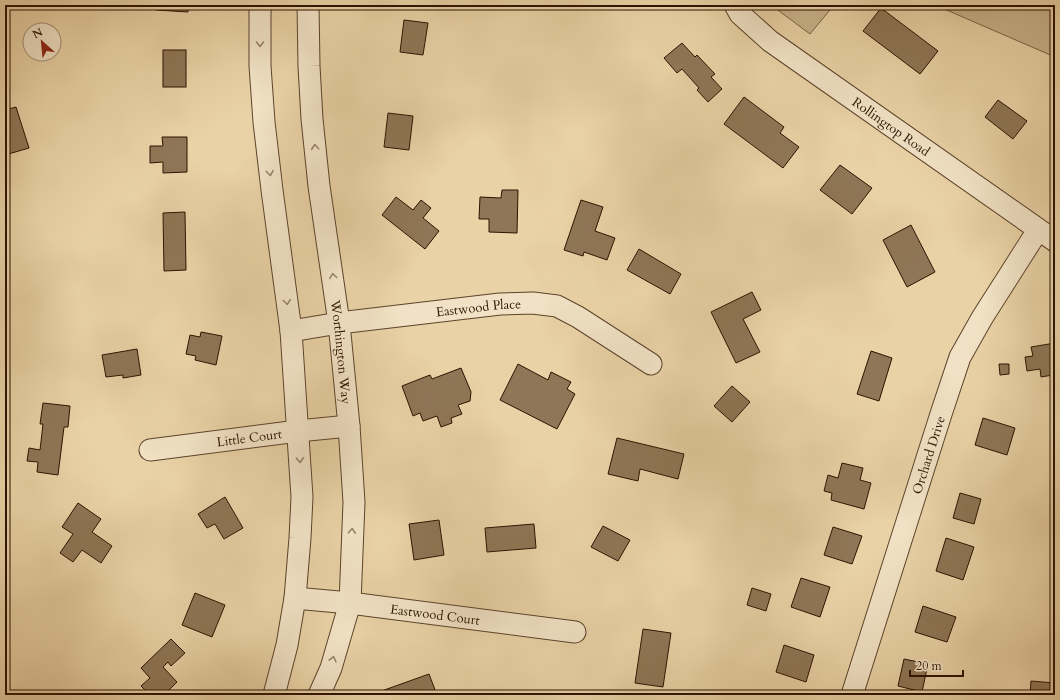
<svg xmlns="http://www.w3.org/2000/svg" width="1060" height="700" font-family="Cardo,serif">
<style>
.green{fill:#c9b28a;stroke:#7b6245}
.building{fill:#8f7656;stroke:#2d1300}
.lines{fill:none;stroke-linecap:round;stroke-linejoin:round}
.street-casing{stroke:#5c432a;stroke-width:23}
.street{stroke:#f1e2c5;stroke-width:21}
.oneway{stroke:#99856c}
.labels{text-anchor:middle;stroke-width:4;stroke-linejoin:round;paint-order:stroke}
.street-label{font-size:13px;fill:#2d1300;stroke:#f1e2c5}
</style>
<rect width="100%" height="100%" fill="#e9d2a6"/>
<filter id="stains"><feTurbulence type="fractalNoise" baseFrequency=".005" numOctaves="4"/><feColorMatrix values="0 0 0 0 .2 0 0 0 0 .09 0 0 0 0 .02 0 0 0 .5 -.17"/></filter>
<radialGradient id="worn" r=".72"><stop offset=".6" stop-color="#630" stop-opacity="0"/><stop offset="1" stop-color="#630" stop-opacity=".3"/></radialGradient>
<g class="green">
<polygon points="771,5 834,5 810,34"/>
<polygon points="935,5 1055,5 1055,57"/>
</g>
<g class="building">
<polygon points="156,5 188,5 188,12 156,10"/>
<polygon points="628,5 642,5 629,10"/>
<polygon points="881,8 938,51 920,74 863,31"/>
<polygon points="404,20 428,23 423,55 400,52"/>
<polygon points="682,43 695,57 697,55 715,74 711,77 722,89 708,102 697,90 699,88 682,69 677,73 664,58"/>
<rect x="163" y="50" width="23" height="37"/>
<polygon points="744,97 784,127 780,133 799,147 783,168 724,124"/>
<polygon points="998,100 1027,121 1013,139 985,117"/>
<polygon points="16,107 29,148 5,155 5,110"/>
<polygon points="388,113 413,116 409,150 384,147"/>
<polygon points="162,137 187,137 187,172 163,173 163,162 150,163 150,146 163,146"/>
<polygon points="840,165 872,188 852,214 820,190"/>
<polygon points="502,190 518,190 517,233 489,232 489,219 479,219 480,197 501,198"/>
<polygon points="396,197 413,210 421,200 431,208 423,218 439,231 425,249 382,215"/>
<polygon points="581,200 603,207 595,231 615,238 607,260 584,252 583,256 564,250"/>
<polygon points="185,212 186,270 164,271 163,213"/>
<polygon points="911,225 935,272 907,287 883,240"/>
<polygon points="639,249 681,274 670,294 627,270"/>
<polygon points="752,292 761,310 743,319 760,352 736,363 711,312"/>
<polygon points="201,332 222,336 216,365 195,360 196,356 186,354 190,335 200,337"/>
<polygon points="1055,343 1055,367 1052,368 1053,375 1041,377 1040,369 1027,371 1025,357 1033,356 1031,347"/>
<polygon points="137,349 141,375 123,378 123,375 106,377 102,355"/>
<polygon points="871,351 892,358 879,401 857,394"/>
<polygon points="518,364 548,380 551,372 571,382 567,389 575,394 557,429 500,400"/>
<polygon points="999,364 1009,364 1009,374 1000,375"/>
<polygon points="461,368 471,392 470,401 458,405 462,414 451,418 452,423 441,427 437,416 423,421 420,413 413,416 402,386 430,375 432,379"/>
<polygon points="732,386 750,402 732,422 714,406"/>
<polygon points="43,403 70,406 68,427 64,427 58,475 37,472 38,462 27,461 29,448 40,450 43,424 40,424"/>
<polygon points="983,418 1015,428 1007,455 975,445"/>
<polygon points="617,438 684,454 678,479 640,469 638,481 608,474"/>
<polygon points="842,463 863,468 860,480 871,483 864,509 831,500 832,493 824,491 828,475 838,478"/>
<polygon points="960,493 981,499 974,524 953,518"/>
<polygon points="225,497 243,528 224,539 215,524 207,528 198,514"/>
<polygon points="78,503 101,519 92,532 112,546 101,563 82,550 73,562 60,553 73,534 62,527"/>
<polygon points="439,520 444,555 414,560 409,524"/>
<polygon points="534,524 536,548 487,552 485,528"/>
<polygon points="603,526 630,540 618,561 591,547"/>
<polygon points="833,527 862,536 852,564 824,555"/>
<polygon points="946,538 974,547 963,580 936,571"/>
<polygon points="801,578 830,587 820,617 791,607"/>
<polygon points="752,588 771,594 766,611 747,605"/>
<polygon points="195,593 225,605 212,637 182,625"/>
<polygon points="923,606 956,617 947,642 915,632"/>
<polygon points="643,629 671,633 663,687 635,683"/>
<polygon points="171,639 185,653 171,666 168,662 163,667 177,682 164,695 150,695 141,686 150,678 141,668"/>
<polygon points="784,645 814,655 806,682 776,672"/>
<polygon points="904,659 928,664 922,692 898,686"/>
<polygon points="429,674 437,695 377,695 376,693"/>
<polygon points="1031,681 1055,683 1055,695 1030,695"/>
</g>
<g class="lines">
<defs>
<g id="street">
<polyline points="261,5 260,12 260,66 264,122 272,190 291,331 302,497 300,538 295,598 287,645 274,695"/>
<path id="s1" d="M 308,5 L 309,66 L 312,119 L 319,186 L 339,323 L 349,426 L 354,502 L 350,603 L 331,668 L 319,695"/>
<path id="s2" d="M 735,5 L 740,14 L 770,41 L 1055,241"/>
<path id="s3" d="M 291,331 L 339,323 L 500,304 L 533,303 L 557,306 L 578,317 L 651,364"/>
<path id="s4" d="M 150,450 L 298,431 L 349,426"/>
<path id="s5" d="M 295,598 L 350,603 L 575,632"/>
<path id="s6" d="M 852,695 L 941,414 L 960,357 L 982,318 L 1038,230"/>
</g>
</defs>
<use href="#street" class="street-casing"/>
<use href="#street" class="street"/>
</g>
<defs><path id="oneway-chevron" d="M-2-3.5L2.5 0L-2 3.5" fill="none" stroke-width="1.6" stroke-linecap="round" stroke-linejoin="round"/></defs>
<g class="oneway">
<use href="#oneway-chevron" transform="translate(260 44) rotate(90)"/>
<use href="#oneway-chevron" transform="translate(315 147) rotate(-95)"/>
<use href="#oneway-chevron" transform="translate(270 173) rotate(83)"/>
<use href="#oneway-chevron" transform="translate(333 276) rotate(-98)"/>
<use href="#oneway-chevron" transform="translate(287 302) rotate(82)"/>
<use href="#oneway-chevron" transform="translate(300 460) rotate(87)"/>
<use href="#oneway-chevron" transform="translate(352 531) rotate(-87)"/>
<use href="#oneway-chevron" transform="translate(333 659) rotate(-76)"/>
</g>
<g class="labels">
<g class="street-label">
<text dy="5" stroke="none"><textPath href="#s2" startOffset="199">Rollingtop Road</textPath></text>
<text dy="5" stroke="none"><textPath href="#s3" startOffset="189">Eastwood Place</textPath></text>
<text dy="5" stroke="none"><textPath href="#s1" startOffset="349">Worthington Way</textPath></text>
<text dy="5" stroke="none"><textPath href="#s4" startOffset="100">Little Court</textPath></text>
<text dy="5" stroke="none"><textPath href="#s6" startOffset="252">Orchard Drive</textPath></text>
<text dy="5" stroke="none"><textPath href="#s5" startOffset="141">Eastwood Court</textPath></text>
</g>
</g>
<rect width="1060" height="700" fill="none" stroke="#e9d2a6" stroke-width="20"/>
<rect x="6" y="6" width="1048" height="688" fill="none" stroke="#2d1300" stroke-width="2"/>
<rect x="10" y="10" width="1040" height="680" fill="none" stroke="#2d1300"/>
<g transform="translate(42 42) rotate(333)"><circle r="19" fill="#f1e2c5" stroke="#a38f76"/>
<path d="M0-3L7 15L0 10L-7 15Z" fill="#8f2418"/>
<text y="-6" font-size="11" font-weight="bold" text-anchor="middle" fill="#2d1300">N</text>
</g>
<path d="M910 670v6h53v-6" fill="none" stroke="#2d1300" stroke-width="2"/>
<text x="916" y="670" font-size="12" fill="#2d1300" stroke="#f1e2c5" stroke-width="3" paint-order="stroke">20 m</text>
<rect width="100%" height="100%" filter="url(#stains)"/>
<rect width="100%" height="100%" fill="url(#worn)"/>
</svg>
